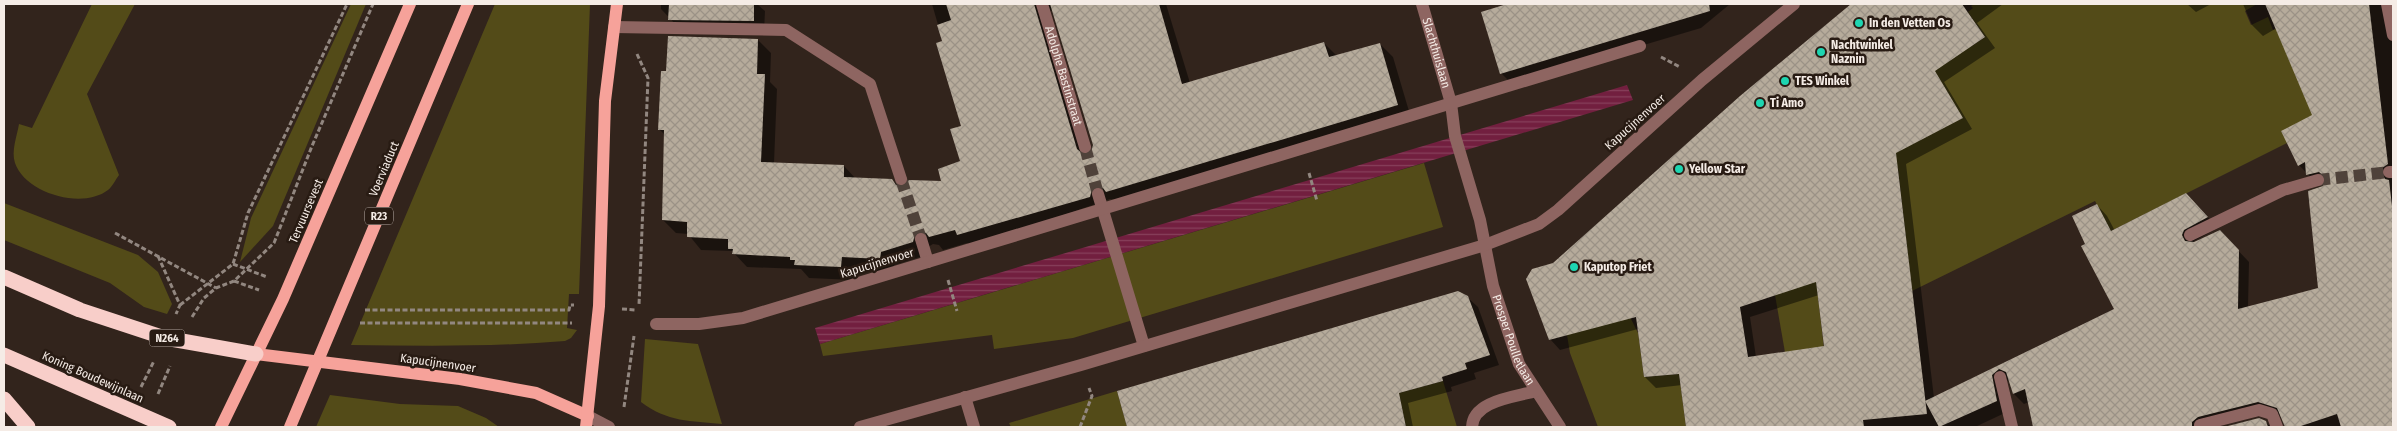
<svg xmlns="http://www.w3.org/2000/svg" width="2397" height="431" font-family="'Fira Sans Condensed',sans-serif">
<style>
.green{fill:#534b18}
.water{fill:url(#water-rules)}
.shadow{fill:#0007;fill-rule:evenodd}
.building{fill:url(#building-cross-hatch);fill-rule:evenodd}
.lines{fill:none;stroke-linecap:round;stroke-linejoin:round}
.minor-tunnel{stroke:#4f423a;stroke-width:12;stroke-dasharray:12 6;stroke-linecap:butt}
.path{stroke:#928780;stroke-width:3;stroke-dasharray:5 2.5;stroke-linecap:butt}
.minor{stroke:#8e6561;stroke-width:12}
.major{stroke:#f6a29a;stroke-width:12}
.highway{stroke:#f8cec9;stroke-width:15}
.poi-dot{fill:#1dd5b1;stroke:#281b13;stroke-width:2}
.labels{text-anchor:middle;stroke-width:5;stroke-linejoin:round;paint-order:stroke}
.shield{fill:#281b13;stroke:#b8ada7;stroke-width:1}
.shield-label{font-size:11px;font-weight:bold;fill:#f5ece6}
.poi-label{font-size:12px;font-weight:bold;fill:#f5ece6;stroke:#281b13;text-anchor:start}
.street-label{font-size:12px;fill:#f5ece6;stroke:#281b13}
</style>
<defs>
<pattern id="water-rules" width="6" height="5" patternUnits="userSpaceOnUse" patternTransform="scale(1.25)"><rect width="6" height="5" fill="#721f3f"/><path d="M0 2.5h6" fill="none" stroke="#87405b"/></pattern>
<pattern id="building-cross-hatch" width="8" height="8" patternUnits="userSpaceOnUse" patternTransform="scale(1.25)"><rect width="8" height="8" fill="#b6ab9b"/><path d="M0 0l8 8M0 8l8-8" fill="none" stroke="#9b9286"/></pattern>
</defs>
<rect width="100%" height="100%" fill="#32241c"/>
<g class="green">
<path d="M 92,4 L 135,4 L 87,94 L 119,175 C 116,179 112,187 108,190 C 82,210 25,193 15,163 C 11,151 17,136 19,124 L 32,128 Z"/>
<polygon points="351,4 366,4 273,226 240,262 251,218"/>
<path d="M 495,4 L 590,4 L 579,294 L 569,294 L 567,328 L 577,330 L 571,338 L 565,341 C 494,347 423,346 351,345 Z"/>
<polygon points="1974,4 2257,4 2245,11 2251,25 2268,17 2273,30 2284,25 2313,115 2287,143 2111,231 2095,201 1912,291 1898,168 1830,119 1906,63 1972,46 1985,37 1968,12 1973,8 1971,6"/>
<polygon points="1424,163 1443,227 1073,338 994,349 992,335 823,356 820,344"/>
<polygon points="1806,193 1833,427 1798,427 1775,295"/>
<polygon points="4,203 138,255 158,272 172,304 167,314 144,307 110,283 4,240"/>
<polygon points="1624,305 1638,333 1644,377 1679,374 1686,427 1598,427 1570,353 1567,335"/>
<path d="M 645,339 L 698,344 L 722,424 C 691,421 667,422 641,402 Z"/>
<polygon points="1443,381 1457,427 1406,427 1399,393"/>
<polygon points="1117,391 1127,427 1011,427 1009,423"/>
<polygon points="330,395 400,404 458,406 486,418 499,427 316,427"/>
</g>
<polygon class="water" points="1627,85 1633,100 820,344 815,328"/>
<g class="shadow">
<polygon points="661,4 757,4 765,11 764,32 681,30 661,9"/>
<path d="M 932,4 L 1166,4 L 1190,83 L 1324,43 L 1337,56 L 1380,44 L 1393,57 L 1411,118 L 1116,200 L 1110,199 L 971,247 L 967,243 L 943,250 L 939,245 L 933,244 L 928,247 L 926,255 L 894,265 L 893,272 L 855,270 L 854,280 L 809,278 L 801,269 L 747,267 L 732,251 L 701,250 L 688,234 L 676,233 L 663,220 L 665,135 L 660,130 L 667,73 L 758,40 L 771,53 L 770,82 L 777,89 L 774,163 L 844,166 L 856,179 L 892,180 L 900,188 L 942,182 L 962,162 L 962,127 L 943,42 ZM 1053,9 L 1094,145 L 1092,153 L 1088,156 L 1047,21 L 1047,15 Z"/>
<polygon points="1512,4 1730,4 1701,28 1512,84 1501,73 1483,12"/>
<path d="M 1852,4 L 2003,4 L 1977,23 L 1995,48 L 1944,82 L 1972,129 L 1906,164 L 1934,398 L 2116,310 L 2087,244 L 2097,205 L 2107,216 L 2115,231 L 2197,206 L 2218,228 L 2194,241 L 2193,244 L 2230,242 L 2249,262 L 2248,307 L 2320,289 L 2326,183 L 2318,185 L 2299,165 L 2314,116 L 2279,33 L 2275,29 L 2263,36 L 2252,25 L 2243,4 L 2393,4 L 2393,427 L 2285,427 L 2282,416 L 2269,412 L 2209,427 L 2035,427 L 2029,402 L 2024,404 L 2014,394 L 2010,380 L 2005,381 L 2007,412 L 1975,427 L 1688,427 L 1682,385 L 1656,388 L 1645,377 L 1638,329 L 1560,350 L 1550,339 L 1554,264 L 1740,97 ZM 1819,295 L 1825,347 L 1756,357 L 1750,317 Z"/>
<polygon points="2187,4 2211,4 2196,12"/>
<polygon points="1467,297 1478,307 1499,365 1474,373 1476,379 1451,387 1452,391 1408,403 1413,427 1129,427 1118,392"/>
<polygon points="2259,420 2265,422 2271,427 2229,427"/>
</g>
<g class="building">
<polygon points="669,4 754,4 754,21 668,20"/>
<polygon points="946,4 1034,4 1077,149 1084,155 1091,152 1093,145 1050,4 1159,4 1182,84 1324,42 1329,57 1380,43 1398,105 1106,192 1103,188 1096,186 1092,189 1090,197 957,235 955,230 929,237 926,233 919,231 915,234 913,242 881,252 880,259 842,257 841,267 794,265 795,260 790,260 790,257 732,254 733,249 728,249 728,239 687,237 687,222 662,220 664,130 658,130 661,71 666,71 668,36 758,39 757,74 765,74 761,162 844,165 844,177 892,179 896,185 903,187 909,180 941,181 938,169 960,161 950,129 961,126 936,43 942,41 937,25 951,20"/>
<polygon points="1507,4 1709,4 1710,11 1500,74 1481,12"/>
<path d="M 1851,4 L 1962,4 L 1985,37 L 1935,71 L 1963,118 L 1896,153 L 1927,414 L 1863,420 L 1864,427 L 1686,427 L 1679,374 L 1644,377 L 1636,317 L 1549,340 L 1526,279 L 1532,269 L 1553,263 L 1740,96 ZM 1816,282 L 1824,346 L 1748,357 L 1740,307 Z"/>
<polygon points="2265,4 2369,4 2388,164 2382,168 2381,172 2385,179 2389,180 2393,215 2393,427 2341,427 2337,414 2298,427 2285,427 2277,408 2258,402 2198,417 2192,422 2192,427 2033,427 2025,389 2013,394 2006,372 1999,369 1992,375 1997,401 1939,427 1925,401 2114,309 2081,246 2085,244 2072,216 2097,204 2111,231 2186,193 2208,217 2184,230 2182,235 2185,241 2194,242 2220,230 2239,250 2238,309 2318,288 2308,191 2323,186 2326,178 2319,172 2306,175 2305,162 2298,166 2281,131 2312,115"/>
<polygon points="1458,291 1468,296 1490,355 1465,363 1467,369 1442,377 1443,381 1399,393 1406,427 1127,427 1117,391"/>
<polygon points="2259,418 2266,421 2268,427 2224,427"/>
</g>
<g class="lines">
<g class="minor-tunnel">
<polyline points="1085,147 1098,194"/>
<polyline points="901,179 921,239"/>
<polyline points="2318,180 2389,172"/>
</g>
<g class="path">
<polyline points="637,54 648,78 639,305"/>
<polyline points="1661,57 1680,67"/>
<polyline points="1309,173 1317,201"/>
<polyline points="115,233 216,288"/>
<polyline points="158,256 180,305 176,314"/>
<polyline points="233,264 267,277"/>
<polyline points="948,280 957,311"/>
<polyline points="234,281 259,290"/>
<polyline points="180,305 233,264 248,213 347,4"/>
<polyline points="622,309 636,310"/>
<polyline points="365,310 569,310 570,305 574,305"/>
<polyline points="192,317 204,298 216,288 234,281 274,243 312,146 373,4"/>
<polyline points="360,323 572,323"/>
<polyline points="141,387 154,361"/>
<polyline points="158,394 170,366"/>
<polyline points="624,407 634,336"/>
<polyline points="1080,427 1092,396 1089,388"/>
</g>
<g class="minor">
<path id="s1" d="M 1042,4 L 1085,147"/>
<path id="s2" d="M 1422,4 L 1451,103 L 1455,136 L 1480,220 L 1493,286 L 1519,364 L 1560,427"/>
<polyline points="2387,4 2393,35"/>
<polyline points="614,27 786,30 870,84 901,179"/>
<polyline points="2389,172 2393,172"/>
<polyline points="1098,194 1144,346"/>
<polyline points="2190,235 2283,190 2318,180"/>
<polyline points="921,239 928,262"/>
<polyline points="656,324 699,324 743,318 1640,46"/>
<polyline points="2000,377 2012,427"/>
<polyline points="965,397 974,427"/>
<polyline points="588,416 609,427"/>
<polyline points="2200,425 2259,410 2272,414 2277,427"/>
<polyline points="860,427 1081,365 1485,245 1539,224 1558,210 1702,80 1794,4"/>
<path d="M 1472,427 C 1473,400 1516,397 1536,391"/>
</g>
<g class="major">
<polyline points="256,354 460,379 536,393 588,416"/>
<polyline points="221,427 283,299 410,4"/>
<polyline points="290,427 468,4"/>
<polyline points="586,427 599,306 605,101 617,4"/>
</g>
<g class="highway">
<polyline points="4,277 80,310 165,338 256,354"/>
<polyline points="4,355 169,427"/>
<polyline points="4,399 28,427"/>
</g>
</g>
<g class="poi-dot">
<circle cx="1859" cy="23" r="5"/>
<circle cx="1821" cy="52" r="5"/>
<circle cx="1785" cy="81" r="5"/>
<circle cx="1760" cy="103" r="5"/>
<circle cx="1679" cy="169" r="5"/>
<circle cx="1574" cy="267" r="5"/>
</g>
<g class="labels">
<g class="shield">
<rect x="365" y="207.5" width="28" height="17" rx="4"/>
<rect x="149.5" y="329.5" width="35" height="17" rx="4"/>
</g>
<g class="shield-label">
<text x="379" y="220">R23</text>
<text x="167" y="342">N264</text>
</g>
<g class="poi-label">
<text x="1869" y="27">In den Vetten Os</text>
<text x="1831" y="49">Nachtwinkel<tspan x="1831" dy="14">Naznin</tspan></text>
<text x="1795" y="85">TES Winkel</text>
<text x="1770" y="107">Ti Amo</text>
<text x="1689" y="173">Yellow Star</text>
<text x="1584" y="271">Kaputop Friet</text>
</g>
<g class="street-label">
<text dy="4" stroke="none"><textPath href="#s2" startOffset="51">Slachthuislaan</textPath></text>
<text dy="4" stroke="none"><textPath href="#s1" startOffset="75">Adolphe Bastinstraat</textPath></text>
<text transform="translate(1635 122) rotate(-42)" y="4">Kapucijnenvoer</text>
<text transform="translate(384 169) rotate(-67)" y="4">Voerviaduct</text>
<text transform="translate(306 211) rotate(-67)" y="4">Tervuursevest</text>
<text transform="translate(877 263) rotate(-17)" y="4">Kapucijnenvoer</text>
<text dy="4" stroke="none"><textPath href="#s2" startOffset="349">Prosper Poulletlaan</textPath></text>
<text transform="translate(438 363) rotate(8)" y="4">Kapucijnenvoer</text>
<text transform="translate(93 377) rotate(24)" y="4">Koning Boudewijnlaan</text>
</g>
</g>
<rect width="2397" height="431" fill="none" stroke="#f5ece6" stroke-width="10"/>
</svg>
